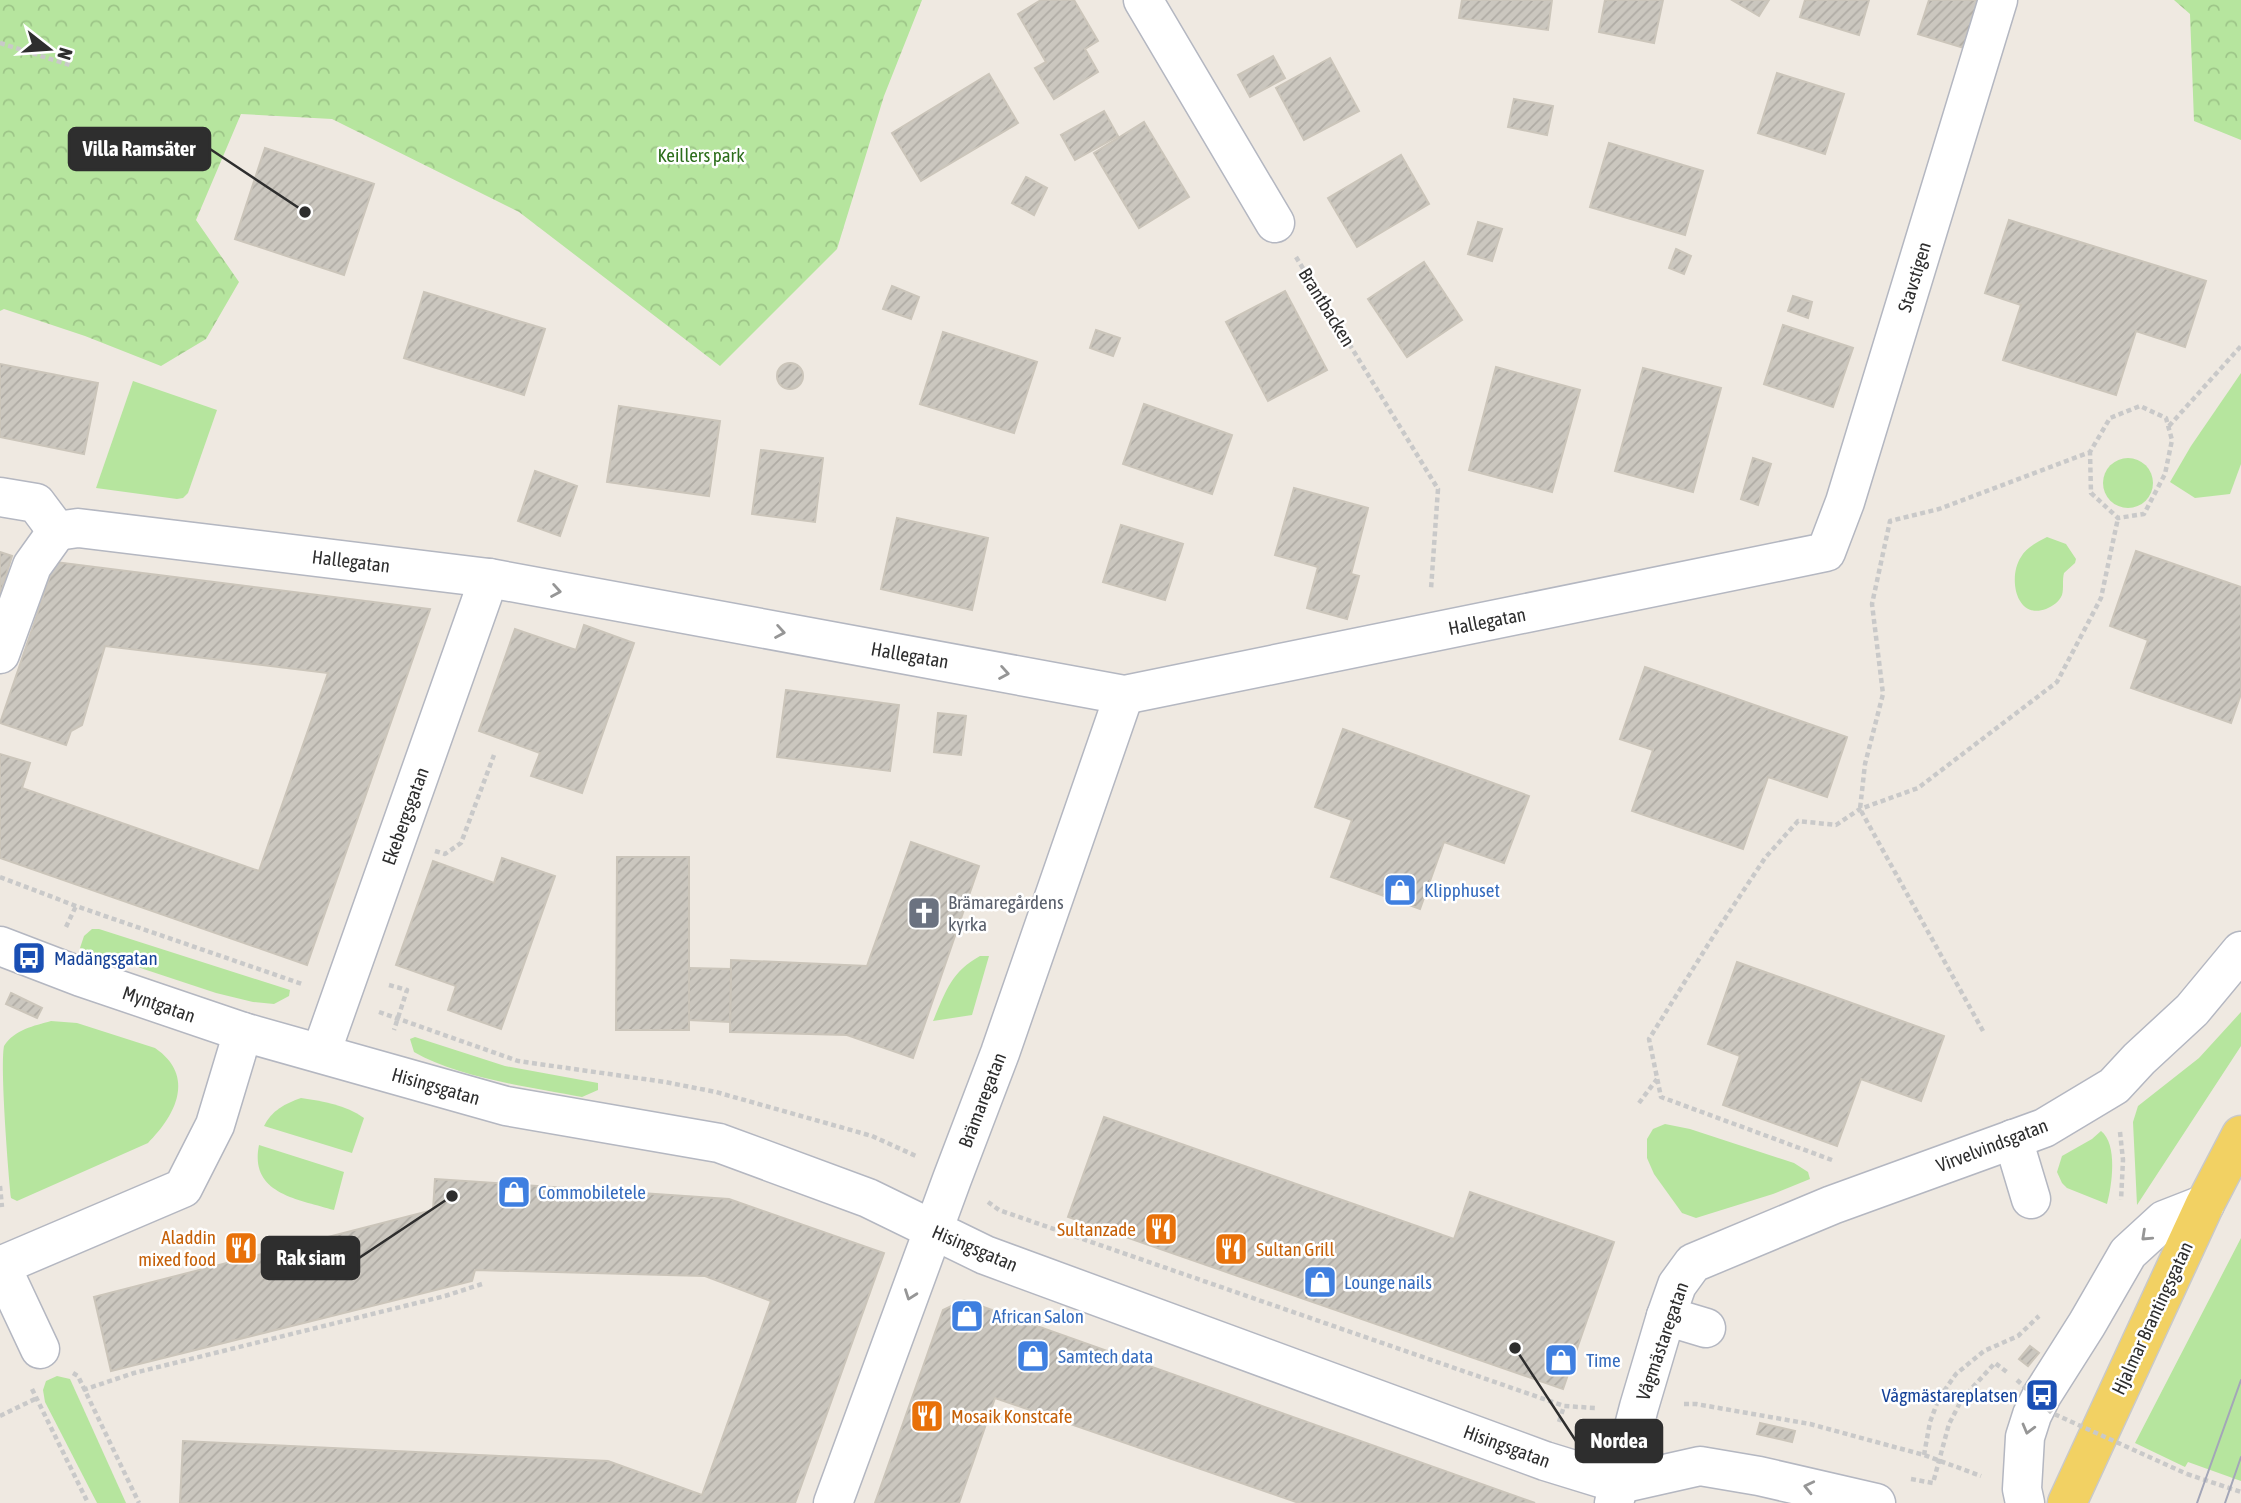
<svg xmlns="http://www.w3.org/2000/svg" width="2241" height="1503" font-family="'Asap Condensed',sans-serif">
<style>
.grass{fill:#b6e59e}
.forest{fill:url(#forest-crowns)}
.building{fill:url(#building-hatch);stroke:#cbc5ba;stroke-width:2}
.lines{fill:none;stroke-linecap:round;stroke-linejoin:round}
.minor-casing{stroke:#b4b7c1;stroke-width:41}
.major-casing{stroke:#c9c9c9;stroke-width:41}
.path{stroke:#c9c9c9;stroke-width:4.5;stroke-dasharray:5 3.5;stroke-linecap:butt}
.minor{stroke:#fff;stroke-width:38}
.major{stroke:#f2d163;stroke-width:38}
.tram{stroke:#a3a6b8;stroke-width:2}
.path-bridge{stroke:#c9c9c9;stroke-width:4.5;stroke-dasharray:5 3.5;stroke-linecap:butt}
.oneway{stroke:#969696}
.labels{text-anchor:middle;stroke-width:5;stroke-linejoin:round;paint-order:stroke}
.park-label{font-size:19px;fill:#2c6e1b;stroke:#fff}
.street-label{font-size:19px;fill:#2e2e2e;stroke:#fff}
.shop-label{font-size:19px;fill:#366cbe;stroke:#fff;text-anchor:start}
.worship-label{font-size:19px;fill:#5b616d;stroke:#fff;text-anchor:start}
.transit-label{font-size:19px;fill:#164399;stroke:#fff;text-anchor:start}
.food-label{font-size:19px;fill:#c56008;stroke:#fff;text-anchor:end}
.leader{fill:none;stroke:#2e2e2e;stroke-width:2.5}
.callout-dot{fill:#2e2e2e;stroke:#fff;stroke-width:2.5}
.callout{fill:#2e2e2e;stroke:#2e2e2e;stroke-width:2.5}
.callout-label{font-size:21px;text-anchor:middle;font-weight:bold;fill:#fff}
</style>
<defs>
<pattern id="forest-crowns" width="20" height="18" patternUnits="userSpaceOnUse" patternTransform="scale(1.75)"><rect width="20" height="18" fill="#b6e59e"/><path d="M2 6a3 3 0 1 1 6 0M12 15a3 3 0 1 1 6 0" fill="none" stroke="#9dc588"/></pattern>
<pattern id="building-hatch" width="6" height="6" patternUnits="userSpaceOnUse" patternTransform="scale(1.75)"><rect width="6" height="6" fill="#cbc7bf"/><path d="M-1 1l2-2M0 6l6-6M5 7l2-2" fill="none" stroke="#afaba4"/></pattern>
</defs>
<rect width="100%" height="100%" fill="#efe9e1"/>
<g class="grass">
<polygon points="2241,373 2241,464 2230,494 2195,498 2170,482 2191,446"/>
<polygon points="133,381 217,410 188,493 183,498 177,499 96,488"/>
<circle cx="2128" cy="483" r="25"/>
<path d="M 2047,537 L 2066,544 L 2076,559 L 2075,563 L 2064,573 C 2062,580 2064,588 2062,595 C 2059,602 2053,606 2046,609 C 2015,620 2008,576 2021,557 C 2026,548 2037,542 2047,537 Z"/>
<polygon points="92,929 99,929 290,990 289,996 274,1004 253,1002 216,993 80,948 84,936"/>
<path d="M 980,956 L 989,956 L 972,1015 L 933,1021 C 946,991 951,972 980,956 Z"/>
<polygon points="2241,1012 2241,1046 2137,1205 2133,1122 2138,1106 2199,1058"/>
<path d="M 51,1021 L 77,1023 L 155,1048 C 196,1076 176,1115 148,1143 L 17,1201 L 11,1198 C 8,1169 0,1067 4,1046 C 15,1029 34,1026 51,1021 Z"/>
<path d="M 415,1037 L 505,1066 L 598,1083 L 598,1090 L 582,1097 C 530,1087 459,1078 414,1052 L 410,1039 Z"/>
<path d="M 301,1098 C 322,1101 346,1105 364,1118 L 352,1153 L 264,1126 C 271,1111 286,1103 301,1098 Z"/>
<polygon points="1665,1124 1690,1129 1794,1163 1808,1172 1810,1179 1773,1194 1696,1218 1682,1213 1654,1174 1647,1158 1647,1139 1653,1129"/>
<path d="M 2101,1131 C 2118,1144 2112,1186 2107,1204 L 2067,1188 L 2062,1183 L 2057,1172 L 2062,1156 L 2092,1139 Z"/>
<path d="M 259,1145 L 344,1172 L 334,1210 C 298,1199 249,1194 259,1145 Z"/>
<polygon points="2241,1238 2241,1481 2188,1462 2185,1467 2135,1443"/>
<polygon points="57,1376 70,1379 126,1503 97,1503 45,1402 43,1390 46,1381"/>
</g>
<g class="forest">
<polygon points="0,0 922,0 884,96 837,249 720,366 519,212 332,119 241,114 196,220 239,282 206,339 161,366 85,336 4,309 0,311"/>
<polygon points="2174,0 2241,0 2241,140 2194,121 2190,14"/>
</g>
<g class="building">
<polygon points="1041,0 1074,0 1098,41 1085,49 1098,72 1054,99 1035,68 1046,62 1018,14"/>
<polygon points="1462,0 1552,0 1548,30 1459,18"/>
<polygon points="1605,0 1663,0 1654,43 1599,32"/>
<polygon points="1732,0 1769,0 1759,16"/>
<polygon points="1805,0 1869,0 1859,35 1800,17"/>
<polygon points="1929,0 1990,0 1974,51 1918,34"/>
<polygon points="1273,56 1285,78 1250,97 1238,75"/>
<polygon points="1330,58 1359,111 1304,140 1276,88"/>
<polygon points="1777,73 1844,94 1825,154 1758,133"/>
<polygon points="989,74 1018,123 921,181 892,133"/>
<polygon points="1514,99 1553,106 1547,135 1508,127"/>
<polygon points="1104,111 1118,136 1075,160 1061,135"/>
<polygon points="1144,122 1189,197 1139,228 1094,153"/>
<polygon points="1609,143 1703,171 1685,235 1590,207"/>
<polygon points="265,148 374,184 344,275 235,239"/>
<polygon points="1401,155 1429,204 1357,247 1328,198"/>
<polygon points="1026,177 1047,188 1034,215 1012,203"/>
<polygon points="2009,220 2206,281 2185,347 2136,331 2116,395 2003,360 2021,305 1985,293"/>
<polygon points="1478,222 1502,229 1492,261 1468,254"/>
<polygon points="1676,249 1691,256 1684,274 1669,268"/>
<polygon points="1424,262 1462,320 1407,357 1368,299"/>
<polygon points="892,286 919,297 911,319 883,309"/>
<polygon points="1285,291 1327,370 1268,401 1226,322"/>
<polygon points="424,292 545,329 524,395 404,358"/>
<polygon points="1793,296 1812,302 1808,318 1788,311"/>
<polygon points="1783,325 1853,348 1833,407 1764,384"/>
<polygon points="1096,330 1120,338 1113,356 1090,348"/>
<polygon points="943,332 1037,362 1014,433 920,404"/>
<circle cx="790" cy="376" r="13"/>
<polygon points="0,364 98,383 84,454 0,437"/>
<polygon points="1496,367 1580,390 1552,492 1469,470"/>
<polygon points="1643,368 1721,388 1693,492 1615,471"/>
<polygon points="1144,404 1232,435 1212,494 1123,464"/>
<polygon points="619,406 720,421 709,496 607,482"/>
<polygon points="761,450 823,458 815,522 752,514"/>
<polygon points="1753,458 1771,464 1758,505 1741,499"/>
<polygon points="535,471 577,486 560,536 518,521"/>
<polygon points="1294,488 1368,508 1351,574 1359,576 1347,619 1307,608 1318,567 1275,555"/>
<polygon points="897,518 988,538 972,610 881,589"/>
<polygon points="1121,525 1183,544 1165,600 1103,582"/>
<polygon points="2136,551 2241,587 2241,694 2231,723 2131,688 2148,640 2110,626"/>
<polygon points="0,552 12,556 0,595"/>
<polygon points="55,562 430,609 307,965 0,858 0,754 30,763 22,788 259,871 328,673 105,646 82,725 71,731 66,745 0,723"/>
<polygon points="584,625 634,643 582,793 531,776 540,753 479,731 515,629 576,650"/>
<polygon points="1645,667 1847,737 1827,797 1768,777 1743,849 1632,811 1653,750 1620,739"/>
<polygon points="786,690 899,705 890,771 777,757"/>
<polygon points="938,713 966,716 961,755 934,752"/>
<polygon points="1343,729 1529,796 1504,863 1444,842 1420,909 1331,877 1352,820 1315,807"/>
<polygon points="911,842 979,866 913,1058 847,1035 730,1032 731,960 867,966"/>
<polygon points="617,857 689,857 689,1030 616,1030"/>
<polygon points="502,858 555,876 501,1029 448,1010 456,986 396,965 433,861 494,883"/>
<polygon points="1737,962 1944,1036 1921,1101 1861,1079 1837,1146 1723,1105 1740,1056 1708,1044"/>
<polygon points="689,968 731,969 730,1022 689,1020"/>
<polygon points="11,993 42,1008 37,1018 6,1004"/>
<polygon points="1104,1117 1454,1239 1470,1192 1614,1242 1563,1389 1068,1217"/>
<polygon points="435,1179 729,1199 884,1253 795,1503 180,1503 183,1441 608,1461 702,1495 771,1301 705,1276 475,1270 472,1281 111,1371 94,1297 433,1210"/>
<polygon points="964,1300 1535,1503 1299,1503 995,1398 959,1503 875,1503 943,1310"/>
<polygon points="2030,1346 2039,1353 2028,1366 2019,1359"/>
<polygon points="1760,1423 1795,1431 1792,1442 1757,1434"/>
</g>
<g class="lines">
<defs>
<g id="minor">
<polyline points="1143,0 1275,223"/>
<polyline points="0,497 36,503 57,531 78,528 489,578 1124,695 1826,552 1845,502 1998,0"/>
<polyline points="0,654 32,566 57,531"/>
<polyline points="0,946 81,977 243,1032 506,1106 719,1143 868,1198 985,1255 1545,1461 1620,1484"/>
<polyline points="321,1053 489,578"/>
<polyline points="2013,1139 2031,1199"/>
<polyline points="0,1266 183,1188 215,1125 243,1032"/>
<polyline points="1,1266 40,1349"/>
<polyline points="1666,1316 1706,1328"/>
<polyline points="1620,1484 1700,1466 1759,1476 1876,1503"/>
<polyline points="833,1503 952,1179 1000,1053 1124,695"/>
<polyline points="1614,1503 1639,1407 1666,1316 1677,1285 1693,1263 1832,1205 2044,1128 2114,1086 2139,1059 2192,1010 2241,951"/>
<polyline points="2025,1503 2022,1489 2025,1437 2032,1415 2042,1395 2087,1324 2128,1253 2164,1220 2205,1204"/>
</g>
<polyline id="major" points="2067,1503 2205,1204 2241,1135"/>
</defs>
<use href="#minor" class="minor-casing"/>
<use href="#major" class="major-casing"/>
<g class="path">
<polyline points="0,43 73,66"/>
<polyline points="1296,257 1438,489 1431,589"/>
<polyline points="2169,426 2241,346"/>
<polyline points="435,851 445,854 461,843 494,755"/>
<polyline points="0,877 76,906 302,984"/>
<polyline points="66,927 76,906"/>
<polyline points="389,985 407,990 394,1030"/>
<polyline points="379,1012 518,1061 665,1082 716,1092 872,1136 916,1156"/>
<polyline points="1983,1031 1860,809 1865,764 1883,694 1872,604 1890,521 1939,509 2090,452 2110,418 2140,406 2166,418 2172,440 2165,474 2144,514 2118,518 2091,493 2090,452"/>
<polyline points="1639,1103 1657,1079"/>
<polyline points="2120,1132 2123,1160 2121,1200"/>
<polyline points="1832,1160 1661,1097 1649,1039 1716,932 1765,858 1798,821 1836,825 1860,809 1918,788 2057,682 2101,598 2118,518"/>
<polyline points="0,1186 2,1207"/>
<polyline points="988,1202 999,1210 1564,1406 1595,1408"/>
<polyline points="73,1373 78,1376 139,1503"/>
<polyline points="32,1389 88,1503"/>
<polyline points="83,1390 134,1373 445,1296 482,1284"/>
<polyline points="1684,1404 1696,1404 1810,1424 1924,1455 1981,1476"/>
<polyline points="0,1416 37,1398"/>
<polyline points="1559,1422 1564,1406"/>
<polyline points="1924,1455 1930,1422 1939,1398 1956,1374 1984,1351 2018,1336 2039,1316"/>
<polyline points="2187,1474 2241,1492"/>
<polyline points="1911,1479 1933,1483 1949,1424 1962,1399 1995,1363 2008,1373"/>
</g>
<use href="#minor" class="minor"/>
<use href="#major" class="major"/>
<g class="tram">
<polyline points="2197,1503 2241,1380"/>
<polyline points="2225,1503 2241,1457"/>
</g>
<polyline class="path-bridge" points="2017,1380 2052,1413 2187,1474"/>
</g>
<defs><path id="oneway-chevron" d="M-2-3.5L2.5 0L-2 3.5" fill="none" stroke-width="1.6" stroke-linecap="round" stroke-linejoin="round" transform="scale(1.75)"/></defs>
<g class="oneway">
<use href="#oneway-chevron" transform="translate(556 591) rotate(10)"/>
<use href="#oneway-chevron" transform="translate(780 632) rotate(10)"/>
<use href="#oneway-chevron" transform="translate(1004 673) rotate(10)"/>
<use href="#oneway-chevron" transform="translate(2146 1236) rotate(137)"/>
<use href="#oneway-chevron" transform="translate(910 1295) rotate(110)"/>
<use href="#oneway-chevron" transform="translate(2028 1429) rotate(105)"/>
<use href="#oneway-chevron" transform="translate(1809 1487) rotate(-167)"/>
</g>
<defs>
<symbol id="shop-square" viewBox="-11 -11 22 22"><rect x="-9" y="-9" width="18" height="18" rx="4" fill="#3f7fe0" stroke="#fff"/><path d="M-5-2.5h2.3a2.7 3.5 0 0 1 5.4 0H5L5.5 6h-11ZM-1.5-2.5h3a1.5 2.3 0 0 0-3 0Z" fill="#fff"/></symbol>
<symbol id="church-square" viewBox="-11 -11 22 22"><rect x="-9" y="-9" width="18" height="18" rx="4" fill="#6b7280" stroke="#fff"/><path d="M-1.2-6h2.4v3.5h3.3v2.4h-3.3V6h-2.4V-.1h-3.3v-2.4h3.3Z" fill="#fff"/></symbol>
<symbol id="bus-square" viewBox="-11 -11 22 22"><rect x="-9" y="-9" width="18" height="18" rx="4" fill="#1a4fb4" stroke="#fff"/><path d="M-5-6H5V4H4V6H2V4H-2V6H-4V4H-5ZM-3.5-4V0h7V-4ZM-3.5 1.2v1.5H-2V1.2ZM2 1.2v1.5H3.5V1.2Z" fill="#fff"/></symbol>
<symbol id="restaurant-square" viewBox="-11 -11 22 22"><rect x="-9" y="-9" width="18" height="18" rx="4" fill="#e8710a" stroke="#fff"/><path d="M-5-6h1v4h1v-4h1v4h1v-4h1v5L-1.5 .5V6h-2V.5L-5-1ZM5-6V6H3V1.5H1.5Q1.5-4 5-6Z" fill="#fff"/></symbol>
</defs>
<g fill-rule="evenodd">
<use href="#shop-square" x="1381" y="871" width="38" height="38"/>
<use href="#church-square" x="905" y="894" width="38" height="38"/>
<use href="#bus-square" x="10" y="939" width="38" height="38"/>
<use href="#shop-square" x="495" y="1173" width="38" height="38"/>
<use href="#restaurant-square" x="1142" y="1210" width="38" height="38"/>
<use href="#restaurant-square" x="222" y="1229" width="38" height="38"/>
<use href="#restaurant-square" x="1212" y="1230" width="38" height="38"/>
<use href="#shop-square" x="1301" y="1263" width="38" height="38"/>
<use href="#shop-square" x="948" y="1297" width="38" height="38"/>
<use href="#shop-square" x="1014" y="1337" width="38" height="38"/>
<use href="#shop-square" x="1542" y="1341" width="38" height="38"/>
<use href="#bus-square" x="2023" y="1376" width="38" height="38"/>
<use href="#restaurant-square" x="908" y="1397" width="38" height="38"/>
</g>
<g class="labels">
<g class="park-label">
<text x="701" y="162">Keillers park</text>
</g>
<g class="street-label">
<text transform="translate(1914 277) rotate(-73)" y="7">Stavstigen</text>
<text transform="translate(1327 307) rotate(58)" y="7">Brantbacken</text>
<text transform="translate(351 561) rotate(7)" y="7">Hallegatan</text>
<text transform="translate(1487 621) rotate(-11)" y="7">Hallegatan</text>
<text transform="translate(910 655) rotate(10)" y="7">Hallegatan</text>
<text transform="translate(405 816) rotate(-70)" y="7">Ekebergsgatan</text>
<text transform="translate(159 1004) rotate(19)" y="7">Myntgatan</text>
<text transform="translate(436 1086) rotate(16)" y="7">Hisingsgatan</text>
<text transform="translate(982 1100) rotate(-69)" y="7">Brämaregatan</text>
<text transform="translate(1992 1145) rotate(-21)" y="7">Virvelvindsgatan</text>
<text transform="translate(975 1248) rotate(23)" y="7">Hisingsgatan</text>
<text transform="translate(2152 1318) rotate(-65)" y="7">Hjalmar Brantingsgatan</text>
<text transform="translate(1662 1341) rotate(-71)" y="7">Vågmästaregatan</text>
<text transform="translate(1507 1446) rotate(20)" y="7">Hisingsgatan</text>
</g>
<g class="shop-label">
<text x="1424" y="897">Klipphuset</text>
<text x="538" y="1199">Commobiletele</text>
<text x="1344" y="1289">Lounge nails</text>
<text x="992" y="1323">African Salon</text>
<text x="1058" y="1363">Samtech data</text>
<text x="1586" y="1367">Time</text>
</g>
<g class="worship-label">
<text x="948" y="909">Brämaregårdens<tspan x="948" dy="22">kyrka</tspan></text>
</g>
<g class="transit-label">
<text x="54" y="965">Madängsgatan</text>
<text x="2018" y="1402" text-anchor="end">Vågmästareplatsen</text>
</g>
<g class="food-label">
<text x="1136" y="1236">Sultanzade</text>
<text x="216" y="1244">Aladdin<tspan x="216" dy="22">mixed food</tspan></text>
<text x="1256" y="1256" text-anchor="start">Sultan Grill</text>
<text x="951" y="1423" text-anchor="start">Mosaik Konstcafe</text>
</g>
</g>
<path class="leader" d="M305 212L210 149M452 1196L359 1258M1515 1348L1576 1441"/>
<g class="callout-dot">
<circle cx="305" cy="212" r="7"/>
<circle cx="452" cy="1196" r="7"/>
<circle cx="1515" cy="1348" r="7"/>
</g>
<g class="callout">
<rect x="69" y="128" width="141" height="42" rx="7"/>
<rect x="262" y="1237" width="97" height="42" rx="7"/>
<rect x="1576" y="1420" width="86" height="42" rx="7"/>
</g>
<g class="callout-label">
<text x="139" y="156">Villa Ramsäter</text>
<text x="311" y="1265">Rak siam</text>
<text x="1619" y="1448">Nordea</text>
</g>
<g transform="translate(49 49) rotate(107)" stroke="#ffffff" stroke-width="5" paint-order="stroke">
<path d="M0-5L12 26L0 18L-12 26Z" fill="#2e2e2e"/>
<text y="-10" font-size="19" font-weight="bold" text-anchor="middle" fill="#2e2e2e">N</text>
</g>
</svg>
